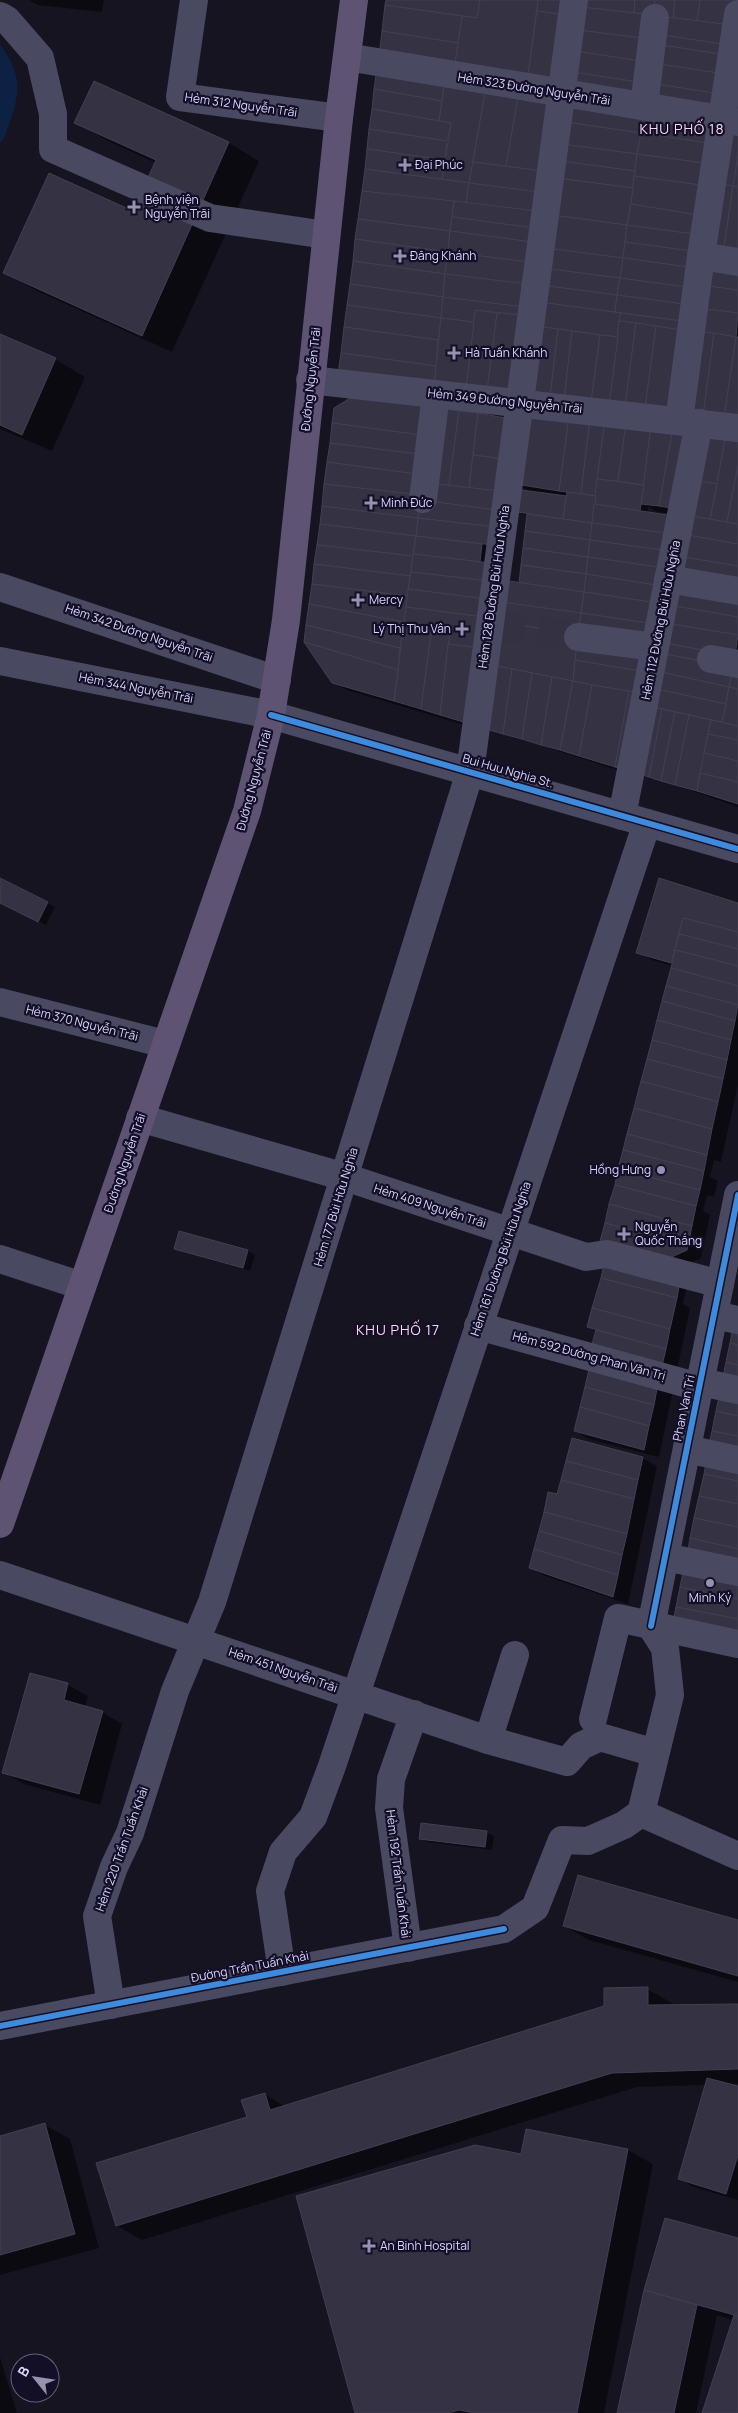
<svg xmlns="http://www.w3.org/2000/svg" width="738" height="2413" font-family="Manrope,sans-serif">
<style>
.water{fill:#0d2144}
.shadow{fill:#0007}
.building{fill:#343243;stroke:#433f54}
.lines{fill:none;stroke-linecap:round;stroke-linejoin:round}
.minor-tunnel{stroke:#333142;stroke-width:28;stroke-dasharray:28 14;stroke-linecap:butt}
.minor{stroke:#4a4962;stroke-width:28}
.major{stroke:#5e5373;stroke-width:28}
.cycleway-casing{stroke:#130f26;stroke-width:9}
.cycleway{stroke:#408adc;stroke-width:6}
.poi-dot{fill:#9591b1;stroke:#130f26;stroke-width:2}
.labels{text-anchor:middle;stroke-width:4.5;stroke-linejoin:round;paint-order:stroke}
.street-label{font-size:12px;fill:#d9d4ff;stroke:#130f26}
.poi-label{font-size:12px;fill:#d9d4ff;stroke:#130f26;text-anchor:start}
.neighbourhood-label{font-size:14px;letter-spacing:1px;fill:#ffd6f0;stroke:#130f26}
</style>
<rect width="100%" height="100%" fill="#161421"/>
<path class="water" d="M 0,45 C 27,80 18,100 4,138 L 0,143 Z"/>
<g class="shadow">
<polygon points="29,0 104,0 102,12 38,5"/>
<polygon points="387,0 738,0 738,119 380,56"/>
<polygon points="378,70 552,99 738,258 738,426 340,373"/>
<polygon points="94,83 229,143 259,161 172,352 35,290 5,273 134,212 156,163 106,140 76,122"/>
<polygon points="0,336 55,359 85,377 52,451 0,429"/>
<polygon points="438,409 501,417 512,424 491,622 520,584 528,516 512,511 532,493 516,484 672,430 674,514 657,512 648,507 648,513 675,517 738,438 738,592 680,588 738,598 738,807 637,772 629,774 485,727 484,731 347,690 332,682"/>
<polygon points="0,880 55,907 46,925 0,902"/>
<polygon points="660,880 738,905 738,1084 721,1162 714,1160 710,1177 718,1181 714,1197 707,1195 703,1211 710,1215 701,1258 676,1269 615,1253 672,966 652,960 638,952"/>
<polygon points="176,1248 248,1251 255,1255 250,1271 183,1252"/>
<polygon points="606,1263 687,1285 683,1304 690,1308 659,1457 589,1439 575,1431 592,1361 597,1332 589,1327"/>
<polygon points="642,1458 657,1466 628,1604 545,1576 530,1568 558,1496"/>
<polygon points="31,1674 68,1685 88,1696 85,1707 102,1712 122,1724 100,1805 24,1784 4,1772"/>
<polygon points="486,1832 494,1836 492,1850 427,1842 420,1838"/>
<polygon points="738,1921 738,1982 589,1940 564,1926"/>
<polygon points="647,1989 672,2003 672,2006 738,2005 738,2084 727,2084 738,2088 738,2200 693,2187 679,2178 706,2085 637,2087 142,2240 117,2226 248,2118 265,2094 286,2107 605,2007"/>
<polygon points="45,2125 70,2139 99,2248 0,2275 0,2137"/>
<polygon points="628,2150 653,2164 604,2413 356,2413 522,2156"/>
<polygon points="738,2240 738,2413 703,2413 733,2320 717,2315 696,2413 618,2413 645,2290"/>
<polygon points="0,2357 17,2413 0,2413"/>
</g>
<g class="building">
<polygon points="386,0 480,0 477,18 385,5"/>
<polygon points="480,0 538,0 527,82 454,69 462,16 477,18"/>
<polygon points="538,0 567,0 565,15 537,11"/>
<polygon points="582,0 635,0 634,13 581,7"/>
<polygon points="635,0 655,0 653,15 634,13"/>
<polygon points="655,0 675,0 673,18 653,15"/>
<polygon points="675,0 700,0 697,21 673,18"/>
<polygon points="700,0 735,0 731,25 697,21"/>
<polygon points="385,5 462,16 458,43 382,31"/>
<polygon points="581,7 653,15 650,39 578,30"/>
<polygon points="537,11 565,15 554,87 527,82"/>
<polygon points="659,16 731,25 728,45 656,34"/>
<polygon points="578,30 650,39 646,62 576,51"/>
<polygon points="382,31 458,43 454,69 379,57"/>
<polygon points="656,34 728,45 726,55 655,44"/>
<polygon points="655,44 726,55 724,74 653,63"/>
<polygon points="576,51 646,62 644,83 573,72"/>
<polygon points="653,63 724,74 720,94 650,83"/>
<polygon points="377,69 445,80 442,101 374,89"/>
<polygon points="573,72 644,83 642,101 570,90"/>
<polygon points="445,80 486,87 469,183 442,179 451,123 439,121"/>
<polygon points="94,81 229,142 142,336 3,273 49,173 133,211 156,160 74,123"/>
<polygon points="650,83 720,94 717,113 647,102"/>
<polygon points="486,87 519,92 506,166 473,162"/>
<polygon points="374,89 442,101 439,121 372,109"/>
<polygon points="519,92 552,98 542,171 506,166"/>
<polygon points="568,100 644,112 641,133 565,122"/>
<polygon points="372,109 451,123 447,141 369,129"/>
<polygon points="644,112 716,124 714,144 641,133"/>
<polygon points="565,122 641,133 637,154 562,144"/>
<polygon points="724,125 738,128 738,156 733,186 715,183"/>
<polygon points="369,129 447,141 445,160 367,149"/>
<polygon points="641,133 714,144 711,164 637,154"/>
<polygon points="562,144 637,154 635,171 560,161"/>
<polygon points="367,149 445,160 442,179 365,169"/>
<polygon points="637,154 711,164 708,186 634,176"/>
<polygon points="738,156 738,187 733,186"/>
<polygon points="560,161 635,171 633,188 557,178"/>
<polygon points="473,162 542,171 539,192 469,183"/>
<polygon points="365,169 469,183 466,203 362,191"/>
<polygon points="634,176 708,186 704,216 631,204"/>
<polygon points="557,178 633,188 627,225 552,215"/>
<polygon points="469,183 539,192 537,211 466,203"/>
<polygon points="715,183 733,186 723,254 706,251"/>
<polygon points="733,186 738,187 738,256 723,254"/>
<polygon points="362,191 454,201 450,231 358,219"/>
<polygon points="454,201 537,211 534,228 452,217"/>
<polygon points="631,204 704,216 701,235 627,225"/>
<polygon points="552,215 627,225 623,258 547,248"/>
<polygon points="452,217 534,228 532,242 450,231"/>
<polygon points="358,219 450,231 448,252 355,239"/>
<polygon points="627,225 701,235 699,252 625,242"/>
<polygon points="450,231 532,242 529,262 448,252"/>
<polygon points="355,239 448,252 445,274 353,261"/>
<polygon points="625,242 699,252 696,268 623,258"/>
<polygon points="554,249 623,258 620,278 550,269"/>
<polygon points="448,252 529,262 526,284 445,274"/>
<polygon points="623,258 696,268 694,288 620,278"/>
<polygon points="353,261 445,274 443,297 350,284"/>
<polygon points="704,261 738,266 738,290 701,285"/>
<polygon points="550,269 620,278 617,295 542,285"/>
<polygon points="445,274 526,284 523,307 443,297"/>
<polygon points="620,278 694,288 691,305 617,295"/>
<polygon points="350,284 443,297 441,318 347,305"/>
<polygon points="701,285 738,290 738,313 698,308"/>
<polygon points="547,286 617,295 615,312 545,303"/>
<polygon points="617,295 691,305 689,322 615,312"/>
<polygon points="443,297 523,307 522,315 475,310 474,322 441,318"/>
<polygon points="540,302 621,313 618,337 536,326"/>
<polygon points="347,305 441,318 438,340 344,327"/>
<polygon points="698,308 738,313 736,337 695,331"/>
<polygon points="475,310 497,313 487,391 466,388"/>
<polygon points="497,313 522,315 512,393 487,391"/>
<polygon points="621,313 689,322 688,331 619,321"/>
<polygon points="441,318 474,322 466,388 434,385"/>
<polygon points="619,321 636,323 625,406 609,405"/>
<polygon points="636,323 656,326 645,409 625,406"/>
<polygon points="536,326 558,329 550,398 527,395"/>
<polygon points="656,326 688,331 677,413 645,409"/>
<polygon points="344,327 438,340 436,366 341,353"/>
<polygon points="558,329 572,331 564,400 550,398"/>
<polygon points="572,331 600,335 591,403 564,400"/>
<polygon points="695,331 714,333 703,416 684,414"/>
<polygon points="714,333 736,337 724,418 703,416"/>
<polygon points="0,334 56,358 22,435 0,425"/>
<polygon points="600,335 618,337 609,405 591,403"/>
<polygon points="736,337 738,337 738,420 724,418"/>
<polygon points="341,353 436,366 434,385 338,374"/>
<polygon points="352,397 433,407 428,436 332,423 334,408"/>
<polygon points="436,408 459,411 449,485 427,483"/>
<polygon points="459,411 478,413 469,488 449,485"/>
<polygon points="524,411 569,417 559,491 515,484"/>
<polygon points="478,413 505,418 504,459 473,455"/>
<polygon points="569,417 590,419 581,494 559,491"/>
<polygon points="590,419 605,420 596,496 581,494"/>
<polygon points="605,420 626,423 618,481 597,479"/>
<polygon points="332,423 428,436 426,455 330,443"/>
<polygon points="626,423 651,426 644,485 618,481"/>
<polygon points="651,426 673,428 659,506 641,504"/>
<polygon points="673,428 691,431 677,509 659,506"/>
<polygon points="701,432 726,435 717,484 692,480"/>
<polygon points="726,435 738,437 738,465 727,522 710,519"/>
<polygon points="330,443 426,455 423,475 327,462"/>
<polygon points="473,455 504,459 500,491 469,488"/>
<polygon points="327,462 423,475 421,495 324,484"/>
<polygon points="738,465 738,524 727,522"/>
<polygon points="597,479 644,485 640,511 594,504"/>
<polygon points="692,480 717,484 710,519 685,515"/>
<polygon points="427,483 500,491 497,510 425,501"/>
<polygon points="324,484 421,495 418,518 322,506"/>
<polygon points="514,489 567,496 563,519 511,511"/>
<polygon points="567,492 596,496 592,523 563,519"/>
<polygon points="420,500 497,510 495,527 418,518"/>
<polygon points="594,504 675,516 672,534 592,523"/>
<polygon points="322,506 418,518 416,536 320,524"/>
<polygon points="527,514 592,523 590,540 525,531"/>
<polygon points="685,515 738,524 738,544 682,534"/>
<polygon points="418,518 495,527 493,545 416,536"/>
<polygon points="592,523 672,534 669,551 590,540"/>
<polygon points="320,524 416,536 413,556 317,545"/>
<polygon points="525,531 590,540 588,557 523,548"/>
<polygon points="682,534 738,544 738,566 677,556"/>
<polygon points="416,536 482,544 480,562 413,554"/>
<polygon points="590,540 669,551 665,568 588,557"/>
<polygon points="317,545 413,556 410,576 314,564"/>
<polygon points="523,548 588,557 586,574 521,565"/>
<polygon points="413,554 491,563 489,581 411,572"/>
<polygon points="677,556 738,566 738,587 674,576"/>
<polygon points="588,557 665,568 662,586 586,574"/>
<polygon points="314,564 410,576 408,596 312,584"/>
<polygon points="521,565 586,574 584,592 519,583"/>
<polygon points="411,572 489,581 486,599 408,589"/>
<polygon points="586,574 662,586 658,603 584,592"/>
<polygon points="502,580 584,592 581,613 500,602"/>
<polygon points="312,584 408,596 404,622 309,604"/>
<polygon points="679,586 738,596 738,617 675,606"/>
<polygon points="408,589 486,599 484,617 406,607"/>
<polygon points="584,592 658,603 654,624 581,613"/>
<polygon points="500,602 581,613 578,634 497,622"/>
<polygon points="309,604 404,622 400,648 306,625"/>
<polygon points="675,606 738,617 738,635 672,624"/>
<polygon points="406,607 484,617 480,648 448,644 450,631 404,622"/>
<polygon points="581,613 654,624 650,644 578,634"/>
<polygon points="404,622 432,627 421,709 394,701"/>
<polygon points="497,622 578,634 573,681 492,665"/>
<polygon points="665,623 738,635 735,656 661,642"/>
<polygon points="306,625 400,648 398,670 304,642"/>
<polygon points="432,627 450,631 440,715 421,709"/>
<polygon points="578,639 650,650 645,672 575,660"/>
<polygon points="304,642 398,670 394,701 332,683"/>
<polygon points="448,644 480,648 470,724 440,715"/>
<polygon points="668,644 708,651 705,662 666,654"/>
<polygon points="659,653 733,667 729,687 656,671"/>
<polygon points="575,660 645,672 641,694 573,681"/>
<polygon points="492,665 512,669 503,734 483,728"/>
<polygon points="733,667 738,668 738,689 729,687"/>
<polygon points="512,669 532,673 522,739 503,734"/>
<polygon points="656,671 729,687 726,704 652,688"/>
<polygon points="532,673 552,677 541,745 522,739"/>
<polygon points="552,677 573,681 560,750 541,745"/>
<polygon points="573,681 592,685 579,756 560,750"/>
<polygon points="592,685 629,691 615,767 579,756"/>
<polygon points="729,687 738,689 738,726 722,722"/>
<polygon points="652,688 726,704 722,722 649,706"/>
<polygon points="629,691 641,694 627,771 615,767"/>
<polygon points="649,706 662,709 649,777 636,773"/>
<polygon points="662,709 675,712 661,781 649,777"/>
<polygon points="675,712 689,715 675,785 661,781"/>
<polygon points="689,715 711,720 697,791 675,785"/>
<polygon points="711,720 738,726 738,740 708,734"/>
<polygon points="708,734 738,740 738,761 704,753"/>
<polygon points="704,753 738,761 738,782 700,773"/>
<polygon points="700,773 738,782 738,804 697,791"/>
<polygon points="0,878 48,902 38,922 0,903"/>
<polygon points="659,878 738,903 738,932 683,918 671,963 636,953"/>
<polygon points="683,918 738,932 738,949 679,934"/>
<polygon points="679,934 738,949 738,966 675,950"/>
<polygon points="675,950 738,966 738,986 671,968"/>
<polygon points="671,968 738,986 738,1005 666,986"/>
<polygon points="666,986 738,1005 735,1021 662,1001"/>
<polygon points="662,1001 735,1021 731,1040 657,1020"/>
<polygon points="657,1020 731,1040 727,1060 652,1040"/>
<polygon points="652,1040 727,1060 723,1079 647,1059"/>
<polygon points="647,1059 723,1079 718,1102 641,1081"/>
<polygon points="641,1081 718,1102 712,1129 634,1108"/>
<polygon points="634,1108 712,1129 707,1155 627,1134"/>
<polygon points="627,1134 707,1155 704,1171 623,1150"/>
<polygon points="623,1150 704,1171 700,1190 618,1169"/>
<polygon points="618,1169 700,1190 696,1206 615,1185"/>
<polygon points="615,1185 696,1206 692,1226 609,1204"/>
<polygon points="609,1204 692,1226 688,1245 605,1223"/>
<polygon points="605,1223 688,1245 687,1250 661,1262 599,1245"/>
<polygon points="179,1231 248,1250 243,1268 174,1249"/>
<polygon points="605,1261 680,1280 677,1298 601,1278"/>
<polygon points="601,1278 677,1298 670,1329 592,1308"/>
<polygon points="592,1308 670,1329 666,1349 587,1327"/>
<polygon points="734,1323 738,1324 738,1345 730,1343"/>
<polygon points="596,1330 666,1349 660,1374 591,1348"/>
<polygon points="730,1343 738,1345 738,1365 726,1362"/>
<polygon points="591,1360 659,1378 654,1405 585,1387"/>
<polygon points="726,1362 738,1365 738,1386 722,1382"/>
<polygon points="585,1387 654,1405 649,1426 580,1407"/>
<polygon points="720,1392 738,1395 738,1416 716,1411"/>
<polygon points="580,1407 649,1426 644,1450 574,1431"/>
<polygon points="716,1411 738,1416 738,1436 712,1431"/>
<polygon points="712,1431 738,1436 738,1456 708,1450"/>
<polygon points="572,1438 643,1457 638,1480 566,1461"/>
<polygon points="707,1457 738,1463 738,1481 704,1474"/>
<polygon points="566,1461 638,1480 634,1499 561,1480"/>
<polygon points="704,1474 738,1481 738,1504 699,1496"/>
<polygon points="561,1480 634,1499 627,1534 544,1512 548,1492 557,1494"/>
<polygon points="699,1496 738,1504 738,1527 694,1518"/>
<polygon points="544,1512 627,1534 622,1555 539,1531"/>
<polygon points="694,1518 738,1527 738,1549 690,1538"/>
<polygon points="539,1531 622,1555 618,1575 534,1549"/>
<polygon points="690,1538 738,1549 738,1566 687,1556"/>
<polygon points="534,1549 618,1575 613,1597 529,1568"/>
<polygon points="684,1568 738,1579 738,1599 680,1587"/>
<polygon points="680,1587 738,1599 738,1619 676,1607"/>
<polygon points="676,1607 738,1619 738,1640 672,1627"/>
<polygon points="30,1673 68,1683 64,1700 103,1711 79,1794 2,1773"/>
<polygon points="421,1823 487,1831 485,1847 419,1839"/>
<polygon points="578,1875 738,1920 738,1976 563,1926"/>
<polygon points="648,1987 648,2005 738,2004 738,2069 612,2073 116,2226 96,2163 247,2117 241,2100 265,2093 270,2110 604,2006 604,1988"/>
<polygon points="707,2078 738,2086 738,2155 726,2194 678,2179"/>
<polygon points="45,2123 75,2234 0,2255 0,2136"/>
<polygon points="526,2129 628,2149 577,2413 474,2413 459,2410 448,2413 355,2413 296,2196 475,2145 521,2154"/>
<polygon points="665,2218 738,2238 738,2316 644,2290"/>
<polygon points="644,2290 697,2305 674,2413 617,2413"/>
<polygon points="734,2315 738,2316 738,2413 702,2413"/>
</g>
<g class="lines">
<polyline class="minor-tunnel" points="497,626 578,637"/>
<g class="minor">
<polyline points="194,0 180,97 339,118"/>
<polyline points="0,16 7,20 40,58 53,114 53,149 210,218 326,235"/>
<polyline points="347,57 738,122"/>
<polyline points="644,106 655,18"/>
<polyline points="701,256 738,262"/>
<polyline points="310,380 738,428"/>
<polyline points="679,421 701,256 738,14"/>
<polyline points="423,499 436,394"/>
<polyline points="668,579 738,591"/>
<polyline points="0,587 277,680"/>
<polyline points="578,637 655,647"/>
<polyline points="711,659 738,664"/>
<polyline points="0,661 271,715 738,849"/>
<polyline points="622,816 699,423"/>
<polyline points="0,1002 165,1044"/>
<polyline points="140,1118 345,1177 586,1257 607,1254 720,1284"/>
<polyline points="0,1259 82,1286"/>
<polyline points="714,1315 738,1320"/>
<polyline points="478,1326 699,1387"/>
<polyline points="701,1382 738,1390"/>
<polyline points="687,1449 738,1460"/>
<polyline points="665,1557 738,1572"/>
<polyline points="0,1575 488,1740 567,1762 581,1746 600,1737 655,1753"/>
<polyline points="651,1626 738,1195"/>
<polyline points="593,1719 618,1618 738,1644"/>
<polyline points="488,1740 515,1655"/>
<polyline points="641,1813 670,1695 665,1648 651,1626"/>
<polyline points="641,1813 738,1856"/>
<polyline points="408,1948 389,1808 391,1779 414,1714"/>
<polyline points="282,1972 270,1891 283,1852 313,1817 332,1766 647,823"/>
<polyline points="111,2005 97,1916 114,1867 130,1833 175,1691 212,1602 470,772 574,0"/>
<polyline points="0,2026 504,1929 535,1908 562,1840 588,1841 624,1825 641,1813"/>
</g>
<polyline class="major" points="0,1524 247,811 271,715 286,620 339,118 354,0"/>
<defs>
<g id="cycleway">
<polyline points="271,715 738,849"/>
<polyline points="651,1626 738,1195"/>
<polyline points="0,2026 504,1929"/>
</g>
</defs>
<use href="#cycleway" class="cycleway-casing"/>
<use href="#cycleway" class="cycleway"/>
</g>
<g class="poi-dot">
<path d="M402.5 157.5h5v5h5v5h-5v5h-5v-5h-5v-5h5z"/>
<path d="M131.5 199.5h5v5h5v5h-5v5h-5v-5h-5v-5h5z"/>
<path d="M397.5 248.5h5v5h5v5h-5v5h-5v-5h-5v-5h5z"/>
<path d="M451.5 345.5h5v5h5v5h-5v5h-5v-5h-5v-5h5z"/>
<path d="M368.5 495.5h5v5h5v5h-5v5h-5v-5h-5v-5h5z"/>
<path d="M355.5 592.5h5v5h5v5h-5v5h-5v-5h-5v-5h5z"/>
<path d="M459.5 621.5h5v5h5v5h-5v5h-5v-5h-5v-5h5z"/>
<circle cx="661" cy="1170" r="5"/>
<path d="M621.5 1226.5h5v5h5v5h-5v5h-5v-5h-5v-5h5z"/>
<circle cx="710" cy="1583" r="5"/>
<path d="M366.5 2238.5h5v5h5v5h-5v5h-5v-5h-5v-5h5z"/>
</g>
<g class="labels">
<g class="street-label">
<text transform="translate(534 89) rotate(9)" y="4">Hẻm 323 Đường Nguyễn Trãi</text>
<text transform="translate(241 105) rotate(8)" y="4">Hẻm 312 Nguyễn Trãi</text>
<text transform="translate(311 379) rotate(-84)" y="4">Đường Nguyễn Trãi</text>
<text transform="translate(505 401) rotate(6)" y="4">Hẻm 349 Đường Nguyễn Trãi</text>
<text transform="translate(494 587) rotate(-82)" y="4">Hẻm 128 Đường Bùi Hữu Nghĩa</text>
<text transform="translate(661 620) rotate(-79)" y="4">Hẻm 112 Đường Bùi Hữu Nghĩa</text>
<text transform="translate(139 633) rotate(19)" y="4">Hẻm 342 Đường Nguyễn Trãi</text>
<text transform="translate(136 688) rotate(11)" y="4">Hẻm 344 Nguyễn Trãi</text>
<text transform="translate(508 771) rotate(16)" y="4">Bui Huu Nghia St.</text>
<text transform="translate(254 780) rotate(-75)" y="4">Đường Nguyễn Trãi</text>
<text transform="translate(82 1023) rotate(14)" y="4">Hẻm 370 Nguyễn Trãi</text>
<text transform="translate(125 1163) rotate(-71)" y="4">Đường Nguyễn Trãi</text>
<text transform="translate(430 1206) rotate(18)" y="4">Hẻm 409 Nguyễn Trãi</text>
<text transform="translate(336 1207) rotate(-73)" y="4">Hẻm 177 Bùi Hữu Nghĩa</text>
<text transform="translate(501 1259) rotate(-71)" y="4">Hẻm 161 Đường Bùi Hữu Nghĩa</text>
<text transform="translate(589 1356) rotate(15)" y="4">Hẻm 592 Đường Phan Văn Trị</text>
<text transform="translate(684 1408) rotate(-78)" y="4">Phan Van Tri</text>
<text transform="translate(283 1670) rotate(19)" y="4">Hẻm 451 Nguyễn Trãi</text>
<text transform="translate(122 1849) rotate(-70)" y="4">Hẻm 220 Trần Tuấn Khải</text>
<text transform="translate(398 1874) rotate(83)" y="4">Hẻm 192 Trần Tuấn Khải</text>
<text transform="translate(250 1967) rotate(-11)" y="4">Đường Trần Tuấn Khải</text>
</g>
<g class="poi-label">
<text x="415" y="169">Đại Phúc</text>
<text x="145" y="204">Bệnh viện<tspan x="145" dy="14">Nguyễn Trãi</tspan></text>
<text x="410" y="260">Đăng Khánh</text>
<text x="465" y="357">Hà Tuấn Khánh</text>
<text x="381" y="507">Minh Đức</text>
<text x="369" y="604">Mercy</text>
<text x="451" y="633" text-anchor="end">Lý Thị Thu Vân</text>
<text x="651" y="1174" text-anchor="end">Hồng Hưng</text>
<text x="635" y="1231">Nguyễn<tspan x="635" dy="14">Quốc Thắng</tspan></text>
<text x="710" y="1602" text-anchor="middle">Minh Ký</text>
<text x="380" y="2250">An Binh Hospital</text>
</g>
<g class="neighbourhood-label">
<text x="682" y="134">KHU PHỐ 18</text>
<text x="398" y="1335">KHU PHỐ 17</text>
</g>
</g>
<g transform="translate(35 2378) rotate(300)"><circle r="24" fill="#130f26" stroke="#625e7d"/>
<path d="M0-4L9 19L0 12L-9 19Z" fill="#9591b1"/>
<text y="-8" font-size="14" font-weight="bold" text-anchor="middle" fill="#d9d4ff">B</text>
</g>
</svg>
